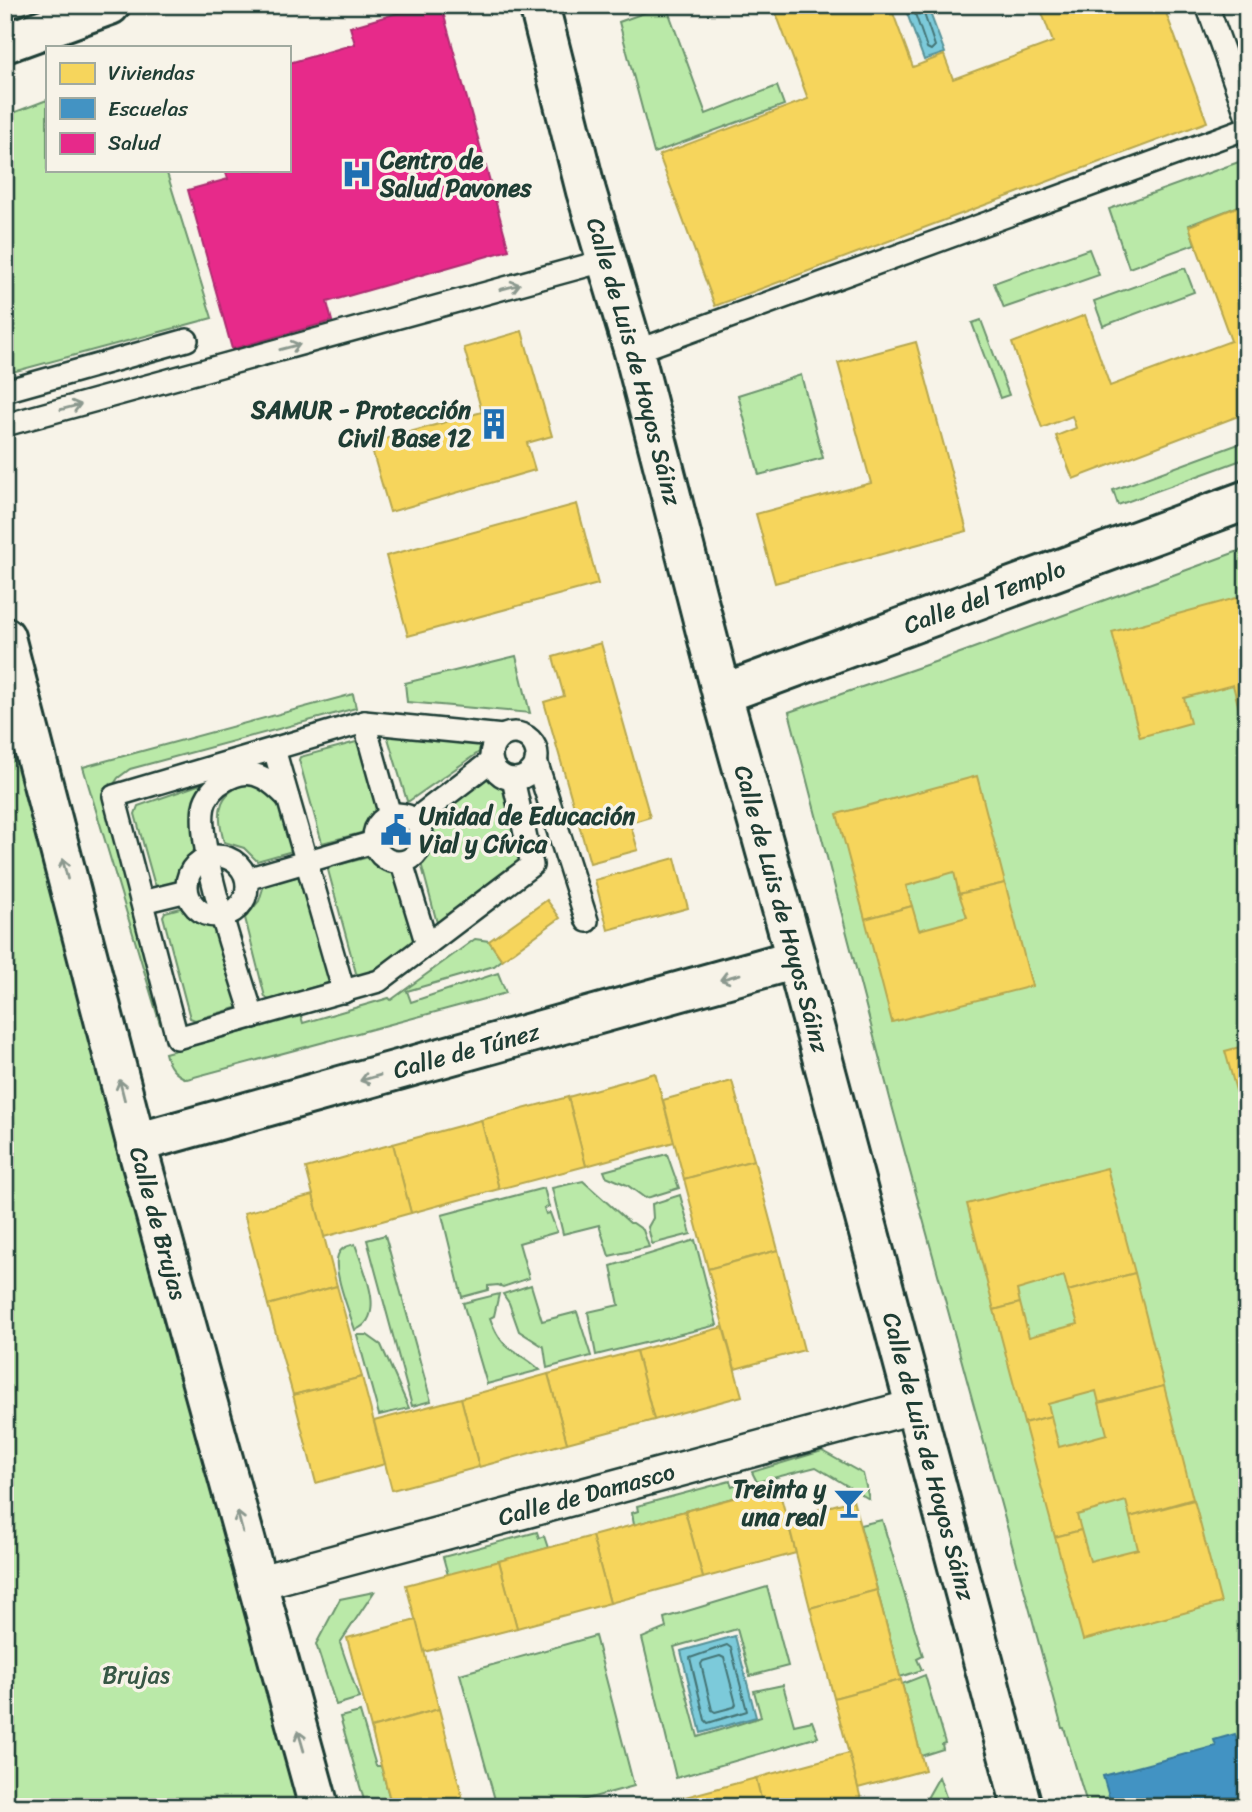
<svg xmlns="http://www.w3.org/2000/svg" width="1252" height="1812" font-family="Sriracha,sans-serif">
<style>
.green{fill:#bae9a8;stroke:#6c936e;stroke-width:2}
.water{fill:#7ccada;stroke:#579298;stroke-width:2}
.homes{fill:#f6d55c;stroke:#b6a750;stroke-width:2}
.schools{fill:#4393c3;stroke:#387998;stroke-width:2}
.health{fill:#e7298a;stroke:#ab2f70;stroke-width:2}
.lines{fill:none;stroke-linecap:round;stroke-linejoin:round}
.shore{stroke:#447576;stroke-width:2}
.service-casing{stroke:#1f3d34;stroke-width:26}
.pedestrian-casing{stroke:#1f3d34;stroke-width:38}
.minor-casing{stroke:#1f3d34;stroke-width:44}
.tertiary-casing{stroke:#1f3d34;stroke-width:44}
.service{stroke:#f7f3e8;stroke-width:21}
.pedestrian{stroke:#f7f3e8;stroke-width:33}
.minor{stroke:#f7f3e8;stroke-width:38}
.tertiary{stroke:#f7f3e8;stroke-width:38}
.oneway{stroke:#8b988e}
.labels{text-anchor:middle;stroke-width:7;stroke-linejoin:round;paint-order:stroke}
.poi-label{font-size:24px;font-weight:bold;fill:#1f3d34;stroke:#f7f3e8;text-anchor:start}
.street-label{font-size:24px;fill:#1f3d34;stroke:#f7f3e8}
.park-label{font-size:24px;fill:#365745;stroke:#f7f3e8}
</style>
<rect width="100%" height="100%" fill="#f7f3e8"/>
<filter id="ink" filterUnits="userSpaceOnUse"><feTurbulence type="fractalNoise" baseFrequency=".0143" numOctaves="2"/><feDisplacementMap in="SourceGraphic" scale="14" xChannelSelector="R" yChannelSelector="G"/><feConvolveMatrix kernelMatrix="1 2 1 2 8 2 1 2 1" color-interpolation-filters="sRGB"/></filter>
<g filter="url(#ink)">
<g class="green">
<polygon points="666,5 706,114 777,86 784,105 654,153 619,22"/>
<polygon points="47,100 47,170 166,170 212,318 5,374 5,116"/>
<polygon points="1247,159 1247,203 1189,225 1195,244 1129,268 1109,209"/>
<polygon points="1089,249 1099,275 1004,308 994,283"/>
<polygon points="1185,268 1194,292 1103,326 1094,301"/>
<polygon points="981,320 1009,395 1000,398 972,323"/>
<polygon points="801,375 823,458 759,475 738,395"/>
<polygon points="1247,441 1247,458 1118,505 1113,490"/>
<polygon points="1247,548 1247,1807 1088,1807 1064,1728 1062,1728 891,1102 789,712 949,657"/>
<polygon points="516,656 530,713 407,702 405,683"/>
<polygon points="353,694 356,708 130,769 118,778 112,787 167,1024 160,1024 83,767"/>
<polygon points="5,699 305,1807 5,1807"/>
<polygon points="390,734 484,743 485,748 409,801 407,801 388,738"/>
<polygon points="360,741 380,806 369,821 365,832 322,843 299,760 300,757"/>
<path d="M 489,774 L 501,783 L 524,862 L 441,926 L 437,923 L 421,863 C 433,847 438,839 431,819 Z"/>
<path d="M 254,782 L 277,793 L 296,850 L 257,861 L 244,848 L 224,842 C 215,810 218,789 254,782 Z"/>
<polygon points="204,783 196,805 201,849 181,882 158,889 154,882 135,814 138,806"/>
<polygon points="373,856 389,867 395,865 424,955 360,976 356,973 328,870 330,867"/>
<polygon points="300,876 331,982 269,1000 265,997 245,918 259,901 264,885"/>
<polygon points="188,906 206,922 221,925 243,1006 195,1020 190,1018 163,916 165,912"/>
<path d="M 475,939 L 489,941 L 502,960 L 494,966 L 407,991 L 411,1002 L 498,973 L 506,993 L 187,1079 C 174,1074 168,1066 165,1053 L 301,1016 L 303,1023 L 389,998 L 391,1000 Z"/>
<polygon points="667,1154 679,1188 650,1197 645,1198 627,1185 606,1176 604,1171"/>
<polygon points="583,1181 630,1223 633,1223 643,1230 649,1247 609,1256 599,1225 563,1234 552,1188"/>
<polygon points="544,1188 549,1207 544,1208 546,1214 550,1213 557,1232 519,1243 529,1278 503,1287 498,1285 488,1286 488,1290 462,1297 442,1215"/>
<polygon points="680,1195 691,1234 652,1244 648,1227 653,1218 652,1204"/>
<polygon points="385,1235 431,1401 412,1406 367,1240"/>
<polygon points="695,1240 717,1325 596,1355 588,1312 619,1305 611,1266"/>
<path d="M 355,1244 C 363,1269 388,1318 355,1330 C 350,1314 332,1270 338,1255 C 341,1247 348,1246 355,1244 Z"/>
<polygon points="531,1285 542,1321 577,1312 591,1356 547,1368 544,1347 519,1331 509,1303 503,1294"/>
<path d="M 499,1294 L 494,1316 L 490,1318 C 503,1355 517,1348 540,1370 L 487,1384 L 463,1303 Z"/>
<polygon points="357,1335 367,1335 381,1345 409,1408 379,1415"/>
<polygon points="822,1451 863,1474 869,1499 816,1467 757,1482 752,1472"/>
<polygon points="730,1481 732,1486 743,1482 747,1494 634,1525 632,1513 638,1511 637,1506"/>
<polygon points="882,1520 923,1656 917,1659 922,1670 900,1677 860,1525"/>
<polygon points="537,1532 539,1538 544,1536 548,1548 448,1575 443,1557"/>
<polygon points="767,1587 788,1666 750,1676 737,1629 674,1647 698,1737 761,1717 754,1691 783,1685 794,1725 812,1721 818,1737 676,1778 642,1638 666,1628 664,1618"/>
<polygon points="374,1592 340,1643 359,1698 336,1705 316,1644 340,1599"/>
<polygon points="595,1636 634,1786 557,1807 497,1807 460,1674"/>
<polygon points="925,1675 945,1743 942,1744 943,1749 921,1756 902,1684"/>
<polygon points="360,1712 376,1766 381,1766 392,1807 366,1807 340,1717"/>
<polygon points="939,1777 946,1797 940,1807 922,1807"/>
</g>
<g class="water">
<polygon points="904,5 927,5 945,53 924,60"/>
<polygon points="735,1636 756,1717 701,1733 681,1651"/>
</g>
<g class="homes">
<polygon points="773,5 890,5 913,67 944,55 953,79 1053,42 1039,5 1163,5 1207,122 715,306 659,155 808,99"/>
<polygon points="1247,203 1247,428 1241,415 1073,479 1056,436 1076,428 1072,416 1042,428 1012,343 1085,315 1110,386 1231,341 1189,226"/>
<polygon points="522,331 552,436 527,443 535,470 390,512 370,443 482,412 464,348"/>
<polygon points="916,342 967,531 775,583 756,514 871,483 838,363"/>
<polygon points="577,504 598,584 408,636 386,556"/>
<polygon points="1247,595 1247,711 1240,713 1233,685 1184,698 1190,723 1140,737 1112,632"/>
<polygon points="601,643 650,817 630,823 638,850 590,863 544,702 564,696 553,657"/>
<polygon points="977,776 1005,883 959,894 954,872 906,886 912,906 865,919 837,814"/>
<polygon points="675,858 688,908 608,930 595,880"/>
<polygon points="1005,883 1032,986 892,1022 865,919 912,906 919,930 967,917 959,894"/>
<polygon points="547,900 560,918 502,960 489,941"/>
<polygon points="1247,1045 1247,1130 1225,1051"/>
<polygon points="655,1073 674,1142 586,1166 568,1097"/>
<polygon points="732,1081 754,1160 684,1179 663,1100"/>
<polygon points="568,1097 586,1166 499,1189 481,1120"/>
<polygon points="481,1120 499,1189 411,1213 393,1144"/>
<polygon points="393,1144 411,1213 324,1237 306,1168"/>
<polygon points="754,1160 778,1250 708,1269 684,1179"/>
<polygon points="1107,1168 1135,1273 1068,1291 1064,1276 1017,1290 1020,1303 994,1310 967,1204"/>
<polygon points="313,1195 337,1286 268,1305 244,1213"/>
<polygon points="778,1250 804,1350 735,1369 708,1269"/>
<polygon points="1135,1273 1164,1386 1099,1403 1096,1391 1048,1404 1051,1416 1024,1423 994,1310 1020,1303 1029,1337 1078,1324 1068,1291"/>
<polygon points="337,1286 362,1377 293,1395 268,1305"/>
<polygon points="723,1327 742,1396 654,1420 636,1351"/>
<polygon points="636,1351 654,1420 567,1443 548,1374"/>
<polygon points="548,1374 567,1443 479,1467 461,1398"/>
<polygon points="362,1377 385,1464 316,1483 293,1395"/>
<polygon points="1164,1386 1193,1499 1130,1517 1126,1501 1077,1515 1081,1530 1055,1537 1024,1423 1051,1416 1059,1447 1107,1434 1099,1403"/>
<polygon points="461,1398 479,1467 392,1490 374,1421"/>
<polygon points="778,1486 796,1553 703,1578 685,1511"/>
<polygon points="853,1500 877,1590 810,1608 787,1518"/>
<polygon points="1194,1500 1221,1603 1083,1640 1055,1537 1081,1530 1090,1561 1138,1549 1130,1517"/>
<polygon points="685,1511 703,1578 610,1603 592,1536"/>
<polygon points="592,1536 610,1603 517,1628 499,1561"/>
<polygon points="499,1561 517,1628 424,1652 406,1585"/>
<polygon points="877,1590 901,1680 834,1698 810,1608"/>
<polygon points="416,1620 439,1709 371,1728 347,1638"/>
<polygon points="901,1680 925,1770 858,1788 834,1698"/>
<polygon points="439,1709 463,1799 434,1807 392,1807 371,1728"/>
<polygon points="849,1753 863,1807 763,1807 756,1778"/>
<polygon points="756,1778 763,1807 664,1807 663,1803"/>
<polygon points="463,1799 465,1807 434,1807"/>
</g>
<polygon class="schools" points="1235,1734 1237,1741 1247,1738 1247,1807 1112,1807 1103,1776 1216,1746 1214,1740"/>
<polygon class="health" points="425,5 441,5 509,250 327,302 332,321 232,349 188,190 228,179 225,170 289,170 289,63 355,44 350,27"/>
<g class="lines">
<g class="shore">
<polyline points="912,5 927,48 931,50 935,46 921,5"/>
<polygon points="727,1645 731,1648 747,1711 708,1723 705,1720 690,1658"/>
<polygon points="720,1656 724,1658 736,1704 734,1707 715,1712 712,1710 701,1664 703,1661"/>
</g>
<defs>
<g id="service">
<polyline points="1207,5 1247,117"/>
<polyline points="634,352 1247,128"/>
<polyline points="5,391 187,340"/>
<polyline points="5,425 607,260"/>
<polyline points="364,722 390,815"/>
<circle cx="514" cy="756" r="23"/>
<polyline points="503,736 364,722 114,796 177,1038 379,981 532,865 513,779"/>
<polyline points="274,749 344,992"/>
<polyline points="536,761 587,921"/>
<circle cx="398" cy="838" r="24"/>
<polyline points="414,820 491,761"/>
<circle cx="217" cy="886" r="30"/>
<polyline points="402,863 427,945"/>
<polyline points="247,879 374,842"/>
<polyline points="142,902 187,891"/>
<path d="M 253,1017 C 241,976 190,833 206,800 C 212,787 222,781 234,776 C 256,767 273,783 288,798"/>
</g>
<g id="pedestrian">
<path id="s1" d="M 257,1583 L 916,1406"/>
</g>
<g id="minor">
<path id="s2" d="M 542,5 L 541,13 L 586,191 L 634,352 L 722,694 L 796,959 L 1022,1807"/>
<path id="s3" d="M 5,637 L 136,1143 L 319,1807"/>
<path id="s4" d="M 722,694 L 1247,500"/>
<path id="s5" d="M 136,1143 L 796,959"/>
</g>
<polyline id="tertiary" points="5,43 110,5"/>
</defs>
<use href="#service" class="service-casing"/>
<use href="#pedestrian" class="pedestrian-casing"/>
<use href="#minor" class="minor-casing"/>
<use href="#tertiary" class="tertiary-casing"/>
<use href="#service" class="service"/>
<use href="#pedestrian" class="pedestrian"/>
<use href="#minor" class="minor"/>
<use href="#tertiary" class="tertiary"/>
</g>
<defs><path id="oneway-shaft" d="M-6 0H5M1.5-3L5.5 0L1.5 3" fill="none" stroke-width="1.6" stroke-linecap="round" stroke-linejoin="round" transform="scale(1.75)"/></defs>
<g class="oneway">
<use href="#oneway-shaft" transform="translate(510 287) rotate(-15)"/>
<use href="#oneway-shaft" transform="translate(290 347) rotate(-15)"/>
<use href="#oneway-shaft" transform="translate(71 407) rotate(-15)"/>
<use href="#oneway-shaft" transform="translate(65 869) rotate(-104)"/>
<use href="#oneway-shaft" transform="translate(730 977) rotate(164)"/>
<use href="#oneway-shaft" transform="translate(370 1078) rotate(164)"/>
<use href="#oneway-shaft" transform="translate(122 1090) rotate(-104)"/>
<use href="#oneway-shaft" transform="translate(240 1522) rotate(-105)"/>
<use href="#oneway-shaft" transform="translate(301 1741) rotate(-106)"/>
</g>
</g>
<defs>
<symbol id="hospital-bare" viewBox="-9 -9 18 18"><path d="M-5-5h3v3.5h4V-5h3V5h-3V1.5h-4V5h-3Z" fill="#1f6fb2" stroke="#f7f3e8" stroke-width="2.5" paint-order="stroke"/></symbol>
<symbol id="building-bare" viewBox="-9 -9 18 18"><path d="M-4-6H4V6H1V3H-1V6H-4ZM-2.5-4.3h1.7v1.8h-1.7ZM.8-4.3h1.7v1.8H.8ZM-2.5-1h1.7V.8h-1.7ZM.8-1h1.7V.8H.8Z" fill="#1f6fb2" stroke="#f7f3e8" stroke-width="2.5" paint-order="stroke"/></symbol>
<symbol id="civic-bare" viewBox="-9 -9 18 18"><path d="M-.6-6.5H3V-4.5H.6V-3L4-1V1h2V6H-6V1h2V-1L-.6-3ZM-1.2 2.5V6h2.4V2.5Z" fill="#1f6fb2" stroke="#f7f3e8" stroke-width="2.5" paint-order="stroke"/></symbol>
<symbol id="bar-bare" viewBox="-9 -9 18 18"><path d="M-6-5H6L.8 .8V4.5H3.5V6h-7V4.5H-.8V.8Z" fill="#1f6fb2" stroke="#f7f3e8" stroke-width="2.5" paint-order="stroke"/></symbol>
</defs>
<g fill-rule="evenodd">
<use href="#hospital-bare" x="335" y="152" width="44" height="44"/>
<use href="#building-bare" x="472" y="402" width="44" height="44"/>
<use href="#civic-bare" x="374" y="808" width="44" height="44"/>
<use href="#bar-bare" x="827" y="1481" width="44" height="44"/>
</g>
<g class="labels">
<g class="poi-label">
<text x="380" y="168">Centro de<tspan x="380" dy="28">Salud Pavones</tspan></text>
<text x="471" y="418" text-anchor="end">SAMUR - Protección<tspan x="471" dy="28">Civil Base 12</tspan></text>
<text x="419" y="824">Unidad de Educación<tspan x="419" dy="28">Vial y Cívica</tspan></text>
<text x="826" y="1497" text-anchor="end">Treinta y<tspan x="826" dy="28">una real</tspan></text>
</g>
<g class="street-label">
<text dy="8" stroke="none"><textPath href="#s2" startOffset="369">Calle de Luis de Hoyos Sáinz</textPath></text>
<text dy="8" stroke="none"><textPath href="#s4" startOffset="280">Calle del Templo</textPath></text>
<text dy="8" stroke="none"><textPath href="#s2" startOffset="936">Calle de Luis de Hoyos Sáinz</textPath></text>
<text dy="8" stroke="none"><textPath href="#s5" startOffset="343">Calle de Túnez</textPath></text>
<text dy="8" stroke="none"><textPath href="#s3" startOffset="606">Calle de Brujas</textPath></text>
<text dy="8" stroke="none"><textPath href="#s2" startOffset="1503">Calle de Luis de Hoyos Sáinz</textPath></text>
<text dy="8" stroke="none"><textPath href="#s1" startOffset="341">Calle de Damasco</textPath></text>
</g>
<g class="park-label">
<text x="136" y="1683">Brujas</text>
</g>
</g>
<rect width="1252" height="1812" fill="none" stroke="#f7f3e8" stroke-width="28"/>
<rect x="14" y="14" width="1224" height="1784" fill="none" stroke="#1f3d34" stroke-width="2.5" filter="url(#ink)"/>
<rect x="46" y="46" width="245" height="126" fill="#f7f3e8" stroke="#a1aaa0" stroke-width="2"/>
<rect x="60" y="63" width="35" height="21" fill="#f6d55c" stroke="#a1aaa0" stroke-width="2"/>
<text x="108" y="80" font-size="21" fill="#1f3d34">Viviendas</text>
<rect x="60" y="98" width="35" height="21" fill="#4393c3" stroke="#a1aaa0" stroke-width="2"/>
<text x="108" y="116" font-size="21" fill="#1f3d34">Escuelas</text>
<rect x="60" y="133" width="35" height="21" fill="#e7298a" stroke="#a1aaa0" stroke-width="2"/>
<text x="108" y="150" font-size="21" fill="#1f3d34">Salud</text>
</svg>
